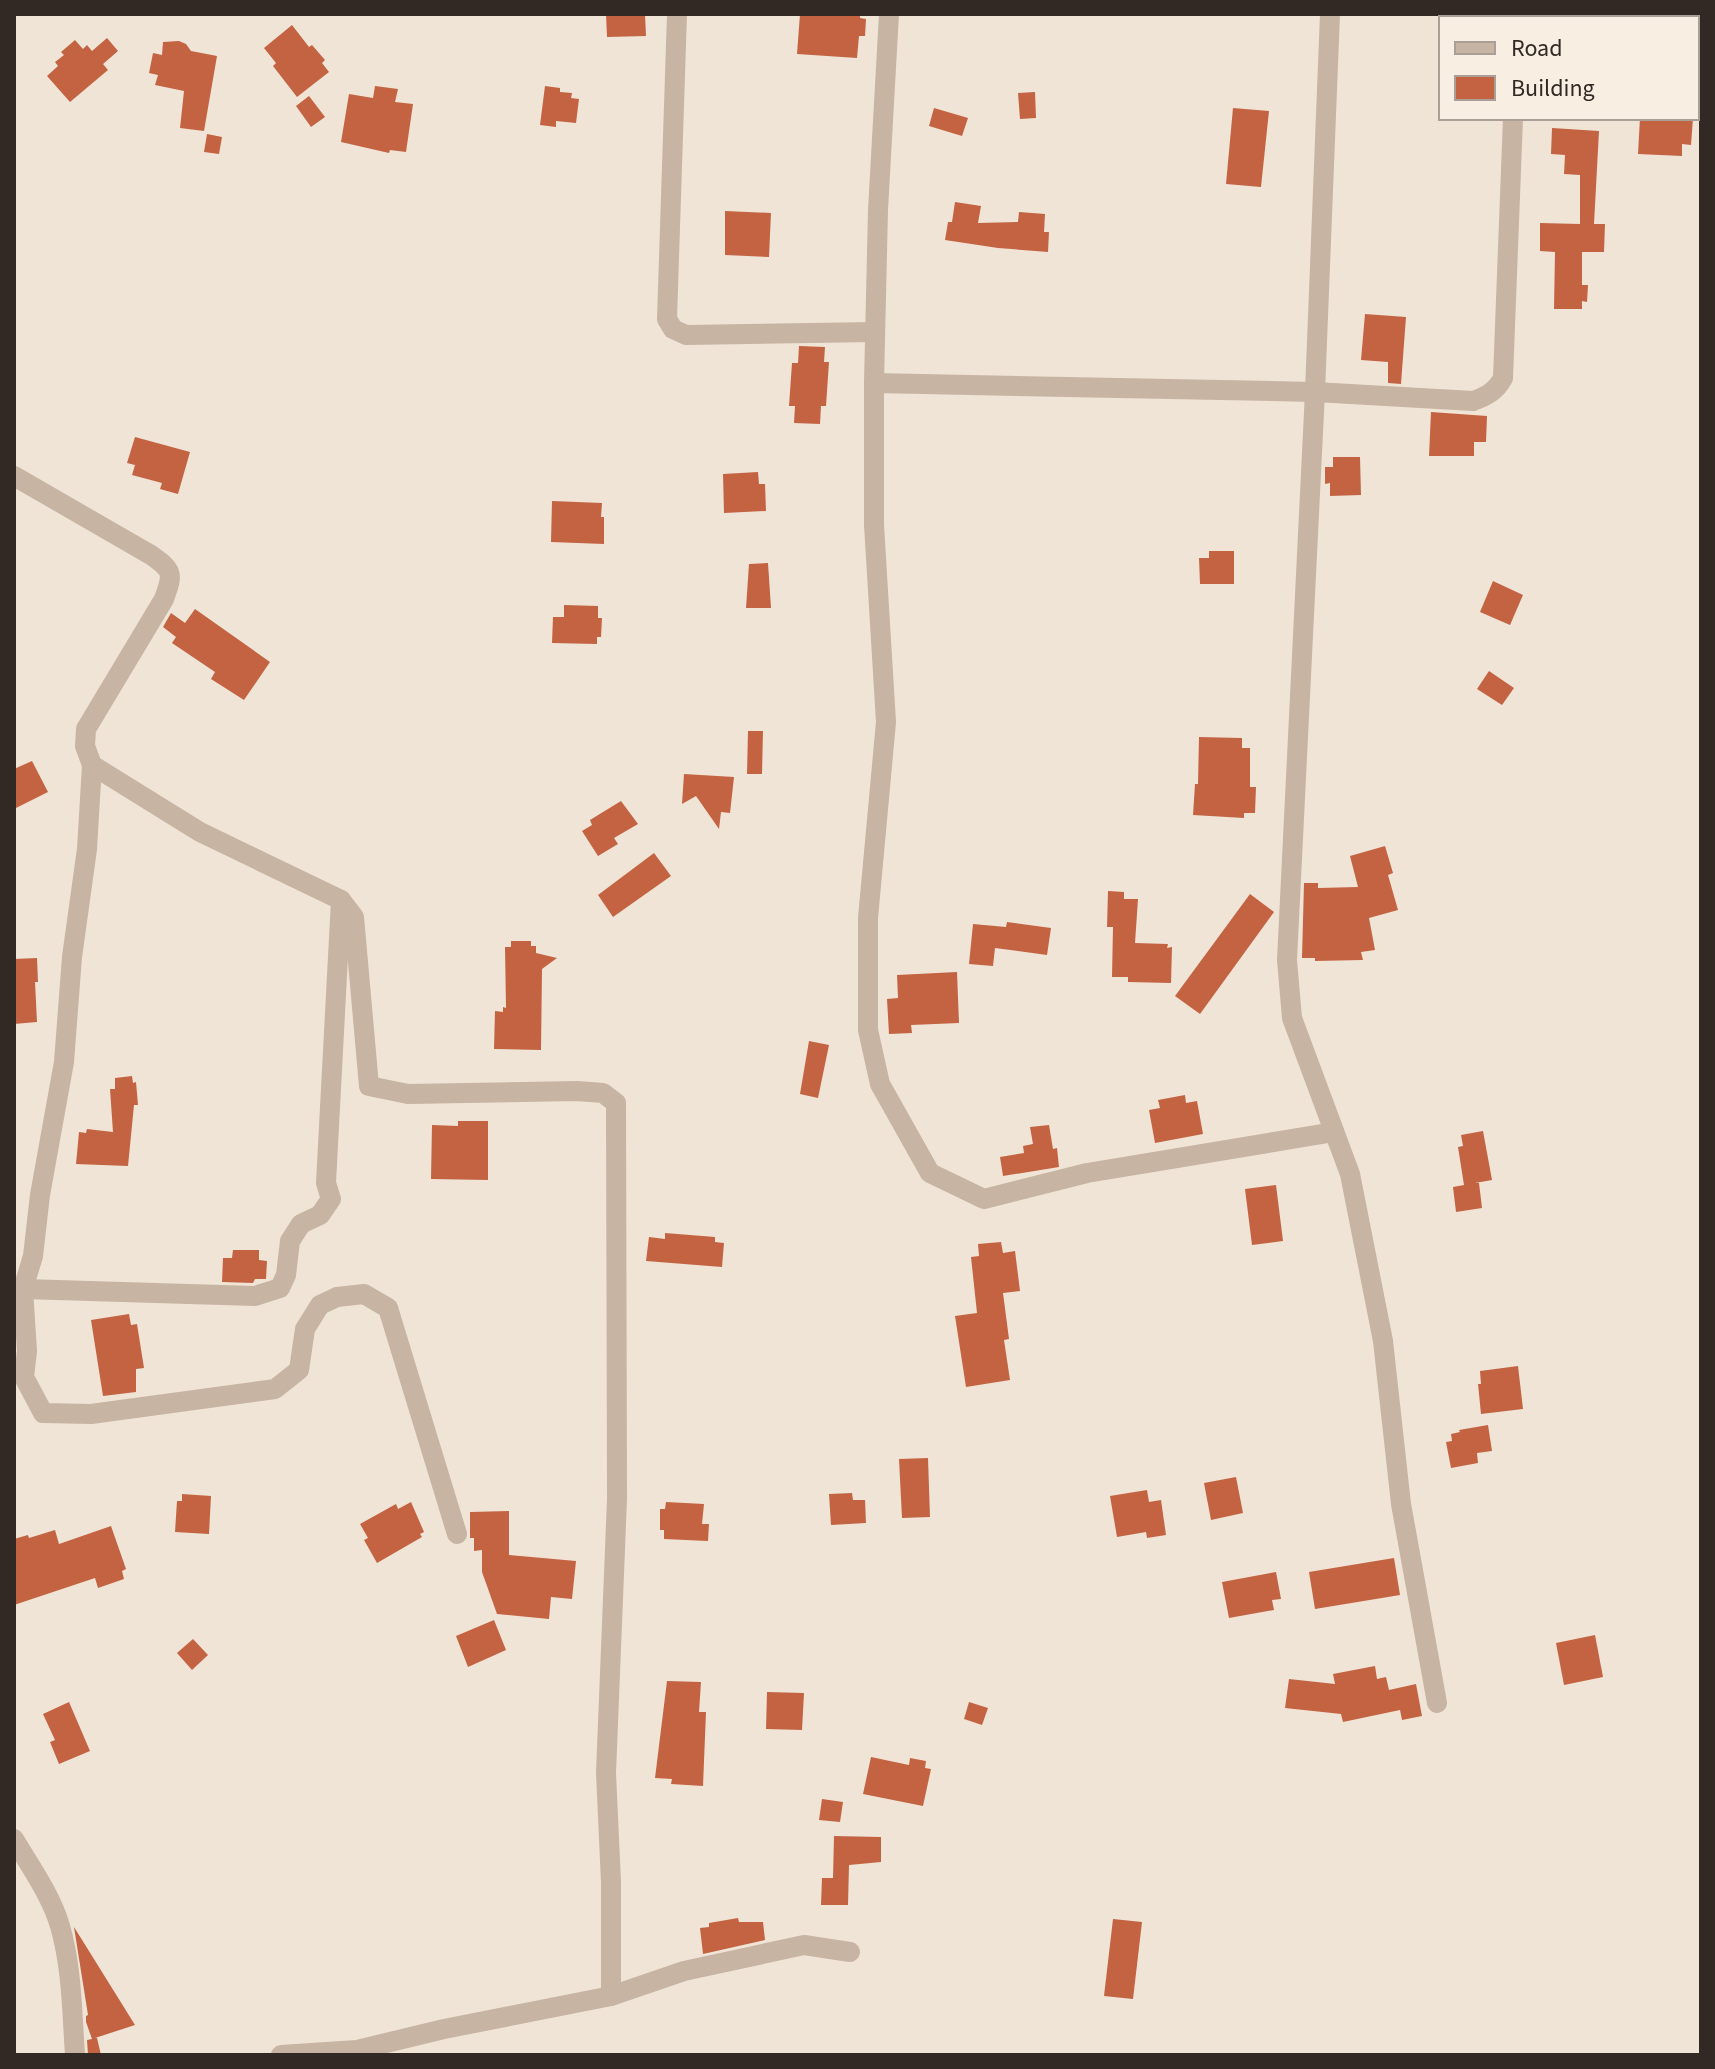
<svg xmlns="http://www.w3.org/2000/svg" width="1715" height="2069" font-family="'Source Sans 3',sans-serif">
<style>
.building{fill:#c36342}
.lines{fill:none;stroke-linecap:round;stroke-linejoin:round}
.minor{stroke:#c7b4a3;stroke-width:20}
</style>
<rect width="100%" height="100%" fill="#f0e4d7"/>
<g class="building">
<polygon points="606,14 645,14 646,36 607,37"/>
<polygon points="800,14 860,16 860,18 866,19 865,36 859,36 857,58 797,54"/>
<polygon points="292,25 309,47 312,45 325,60 322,63 329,72 297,97 273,66 276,63 264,48"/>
<polygon points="107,38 118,51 103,64 108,70 70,102 47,76 58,66 55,62 64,55 61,52 75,40 83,49 87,45 92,51"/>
<polygon points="179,41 186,44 191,51 217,56 204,131 180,128 184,91 155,85 158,75 149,73 153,53 162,55 163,42"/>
<polygon points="375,86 398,89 395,102 413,104 406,152 390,150 389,153 341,142 349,94 373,98"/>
<polygon points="545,86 560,88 560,92 572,93 571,98 579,99 576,123 556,121 556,127 540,125"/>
<polygon points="1035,92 1036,118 1020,119 1018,93"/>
<polygon points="309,96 325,117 311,127 296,106"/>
<polygon points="934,108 968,118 962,136 929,126"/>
<polygon points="1233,108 1269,111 1261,187 1226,184"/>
<polygon points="1640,118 1693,118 1691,145 1682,144 1682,156 1638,154"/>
<polygon points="1552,128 1599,131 1594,224 1605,224 1604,252 1582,252 1582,285 1588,285 1587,302 1582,301 1582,309 1554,309 1555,252 1540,251 1540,223 1580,224 1580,175 1564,174 1565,155 1551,154"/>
<polygon points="207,134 222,137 219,154 204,152"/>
<polygon points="955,202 981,206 978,223 1018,222 1019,212 1045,214 1044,232 1049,232 1048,252 998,248 945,240 948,222 952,222"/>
<polygon points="725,211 771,213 769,257 725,255"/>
<polygon points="1365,314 1406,317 1401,384 1388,383 1388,362 1361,360"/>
<polygon points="799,346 825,347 824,362 829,362 826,406 821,406 820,424 794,423 795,406 789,406 792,363 798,363"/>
<polygon points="1431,412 1487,416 1486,442 1474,442 1474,456 1429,456"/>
<polygon points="135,437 190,452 178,494 160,489 162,483 132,475 135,465 127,463"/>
<polygon points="1333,457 1360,457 1361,495 1330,496 1330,483 1325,484 1325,467 1333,467"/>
<polygon points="758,472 759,484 765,484 766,511 724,513 723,474"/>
<polygon points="552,501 602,503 601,517 604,517 604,544 551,542"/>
<polygon points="1209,551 1234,551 1234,584 1200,584 1199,558 1209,558"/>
<polygon points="768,563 771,608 746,608 749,564"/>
<polygon points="1493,581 1523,595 1510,625 1480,612"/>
<polygon points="564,605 598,606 598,618 602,618 601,637 597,637 597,644 552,643 553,617 564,617"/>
<polygon points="195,609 270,662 244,700 211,679 215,672 172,643 176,637 163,627 171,613 185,623"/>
<polygon points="1489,671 1514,688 1502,705 1477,689"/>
<polygon points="748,731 763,731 762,774 747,774"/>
<polygon points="1199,737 1242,738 1242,748 1250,748 1250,787 1256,787 1255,813 1244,813 1244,818 1193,815 1195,784 1198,784"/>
<polygon points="32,761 48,792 14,809 14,769"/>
<polygon points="684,774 734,777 730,813 721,812 719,829 696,796 682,804"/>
<polygon points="621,801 638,824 614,838 618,844 598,856 582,831 592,825 590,820"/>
<polygon points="1385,846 1393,873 1388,875 1398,910 1369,918 1375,950 1361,952 1363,960 1315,961 1315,958 1302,958 1304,883 1318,883 1318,888 1358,887 1350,856"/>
<polygon points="654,853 671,876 613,917 598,895"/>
<polygon points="1108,891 1124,892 1124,899 1138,899 1135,943 1168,944 1167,948 1172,947 1171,983 1128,982 1128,977 1112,977 1113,927 1107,927"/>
<polygon points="1250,894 1274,912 1200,1014 1175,996"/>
<polygon points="1007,922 1051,928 1047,955 995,948 993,966 969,964 973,924 1006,927"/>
<polygon points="511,941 531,941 531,946 536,946 536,953 557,958 542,969 541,1050 494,1049 495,1011 503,1012 503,1007 506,1008 505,947 511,947"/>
<polygon points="37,958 38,982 35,982 37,1022 14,1024 14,959"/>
<polygon points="957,972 959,1023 911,1025 912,1033 889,1034 887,999 898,998 897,975"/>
<polygon points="809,1041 829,1045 818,1098 800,1094"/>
<polygon points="132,1076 133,1083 136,1082 138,1105 134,1105 128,1166 76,1164 79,1132 86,1133 87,1129 113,1132 110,1089 115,1089 115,1078"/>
<polygon points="1185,1095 1186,1103 1197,1101 1203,1134 1155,1143 1149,1110 1160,1108 1158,1100"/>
<polygon points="458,1121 488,1121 488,1180 431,1179 432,1125 458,1126"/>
<polygon points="1049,1125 1053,1149 1057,1148 1059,1167 1003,1176 1000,1157 1024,1153 1023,1146 1033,1144 1030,1127"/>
<polygon points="1483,1131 1492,1180 1475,1183 1479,1183 1482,1208 1456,1212 1453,1187 1464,1185 1458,1147 1463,1146 1461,1135"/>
<polygon points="1276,1185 1283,1241 1252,1245 1245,1189"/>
<polygon points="665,1233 715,1237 715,1242 724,1243 722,1267 646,1261 649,1237 665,1239"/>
<polygon points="1001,1242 1003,1253 1015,1251 1020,1291 1003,1293 1009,1339 1004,1340 1010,1380 966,1387 955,1316 977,1313 971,1257 979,1256 978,1244"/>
<polygon points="233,1250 259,1250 259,1260 267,1261 266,1279 255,1279 253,1283 222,1282 223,1258 232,1258"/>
<polygon points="129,1314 131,1325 137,1324 144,1368 136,1369 136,1392 103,1396 91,1320"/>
<polygon points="1518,1366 1523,1409 1481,1414 1478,1384 1481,1384 1480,1371"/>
<polygon points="1488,1425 1492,1451 1477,1453 1478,1463 1451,1468 1446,1442 1452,1441 1451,1434 1460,1432 1459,1430"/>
<polygon points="928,1458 930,1517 902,1518 899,1459"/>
<polygon points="1236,1477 1243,1513 1211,1520 1204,1483"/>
<polygon points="1147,1490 1149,1502 1161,1500 1166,1535 1147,1538 1146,1532 1117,1537 1110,1496"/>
<polygon points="852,1493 853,1500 865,1500 866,1523 831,1525 829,1494"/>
<polygon points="182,1494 211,1496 209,1534 175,1532 177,1501 182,1501"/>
<polygon points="411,1502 424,1532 420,1534 422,1537 377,1563 364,1540 368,1538 360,1524 396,1504 398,1509"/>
<polygon points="666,1502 704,1504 702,1524 709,1524 708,1541 664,1539 664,1530 660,1530 660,1509 665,1509"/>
<polygon points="509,1511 509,1555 576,1561 572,1599 551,1597 549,1619 497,1614 482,1572 482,1550 474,1551 474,1538 470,1538 470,1512"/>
<polygon points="111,1526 126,1569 122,1571 124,1579 98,1588 95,1578 14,1605 14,1539 28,1535 29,1538 55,1530 59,1544"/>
<polygon points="1394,1558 1400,1595 1315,1609 1309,1572"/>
<polygon points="1276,1572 1281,1599 1272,1600 1274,1610 1229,1618 1222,1582"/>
<polygon points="494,1620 506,1650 468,1667 456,1636"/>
<polygon points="1595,1635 1603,1677 1564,1685 1556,1643"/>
<polygon points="193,1639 208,1655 192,1670 177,1653"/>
<polygon points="1375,1666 1377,1679 1386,1677 1389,1690 1416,1684 1422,1716 1402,1720 1400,1710 1343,1722 1341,1714 1285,1708 1289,1679 1335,1684 1333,1674"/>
<polygon points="667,1681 701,1682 699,1712 706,1712 703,1786 671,1784 672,1779 655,1778"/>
<polygon points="767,1692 804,1693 802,1730 766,1729"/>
<polygon points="69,1702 90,1751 59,1764 50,1742 55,1740 43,1714"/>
<polygon points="969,1702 988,1708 982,1725 964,1719"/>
<polygon points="871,1757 909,1765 910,1758 926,1761 925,1768 931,1769 923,1806 863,1794"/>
<polygon points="822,1799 843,1802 840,1822 819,1820"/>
<polygon points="834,1836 881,1837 881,1862 849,1865 848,1905 821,1905 822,1878 833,1878"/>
<polygon points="738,1918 739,1922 763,1922 765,1940 703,1954 700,1928 709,1927 709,1923"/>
<polygon points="1113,1919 1142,1922 1133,1999 1104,1996"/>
<polygon points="74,1927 135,2025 95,2038 97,2038 101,2055 88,2055 87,2040 92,2039 86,2022 86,2016 88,2015"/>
</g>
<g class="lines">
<g class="minor">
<polyline points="677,14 667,319 673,329 686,335 874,332"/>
<polyline points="889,14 878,210 874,383 874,525 886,722 868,918 868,1030 880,1084 930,1173 984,1199 1087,1173 1334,1132"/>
<polyline points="1330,14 1315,392 1287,960 1292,1018 1350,1174 1383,1341 1401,1504 1437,1703"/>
<polyline points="1524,18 1525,14"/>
<path d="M 874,383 L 1315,392 L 1473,401 C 1487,396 1496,391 1503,378 L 1513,118"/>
<path d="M 14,476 L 151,555 C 174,571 173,574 164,599 L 86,729 L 85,746 L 92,765 L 87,849 L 72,957 L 64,1062 L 40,1195 L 33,1256 L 23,1289 L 27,1351 L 24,1377 L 43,1413 L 91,1414 L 275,1389 L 299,1370 L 305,1329 L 320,1305 L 337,1297 L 364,1294 L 388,1308 L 457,1534"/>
<polyline points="92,765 200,832 341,900 354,917 369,1086 408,1094 577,1091 603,1093 616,1103 617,1499 606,1773 611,1882 611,1996"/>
<polyline points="23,1289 255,1296 280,1288 286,1275 290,1241 301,1224 320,1215 331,1199 326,1183 341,900"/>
<path d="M 14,1839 C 30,1866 51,1895 60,1926 C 72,1968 72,2012 75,2055"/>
<polyline points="281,2055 357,2050 444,2029 611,1996 684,1971 804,1945 850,1952"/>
</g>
</g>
<rect width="1715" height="2069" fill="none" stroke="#322925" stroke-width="32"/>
<rect x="1439" y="16" width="260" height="104" fill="#f8eee2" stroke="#a99f96" stroke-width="2"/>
<rect x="1455" y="42" width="40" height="12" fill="#c7b4a3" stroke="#a99f96" stroke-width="2"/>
<text x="1511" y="56" font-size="24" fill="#322925">Road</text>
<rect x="1455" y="76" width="40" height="24" fill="#c36342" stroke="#a99f96" stroke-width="2"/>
<text x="1511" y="96" font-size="24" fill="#322925">Building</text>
</svg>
